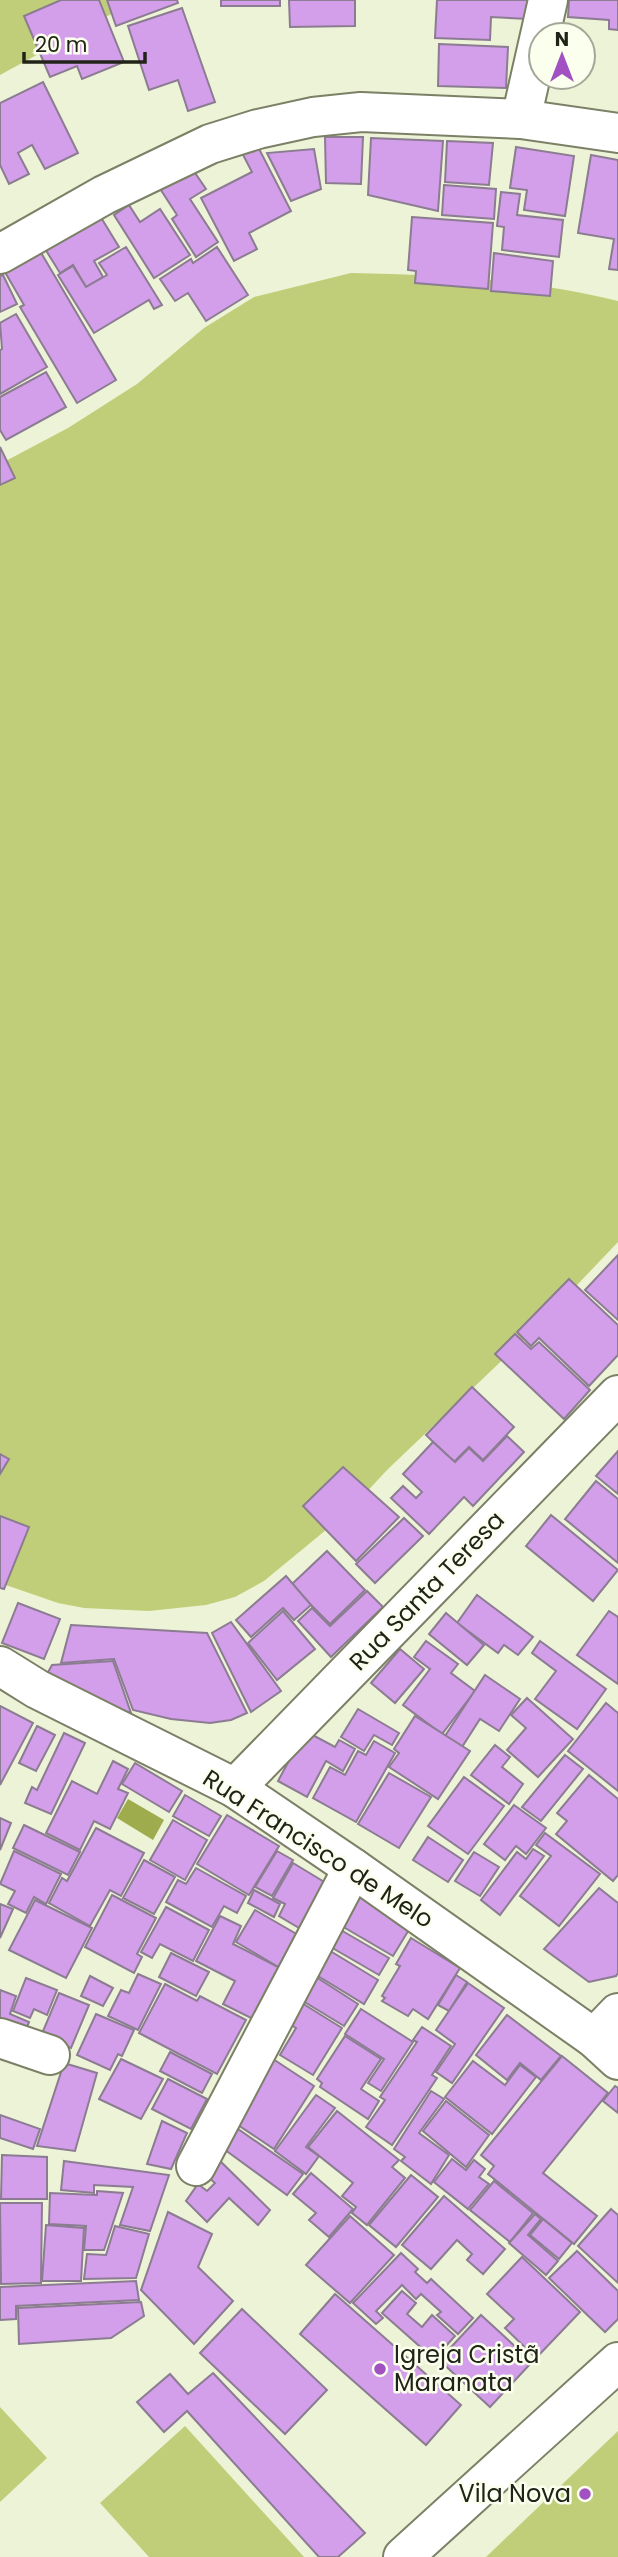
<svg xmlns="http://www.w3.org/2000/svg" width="618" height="2557" font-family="Poppins,sans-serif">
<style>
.green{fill:#c1ce79}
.water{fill:#9fac4e}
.building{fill:#d39eea;stroke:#8b7c92;stroke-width:2}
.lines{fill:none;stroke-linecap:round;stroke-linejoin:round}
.street-casing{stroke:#7b8066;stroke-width:42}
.street{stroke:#fff;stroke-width:38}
.poi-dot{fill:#a151c1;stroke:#fbffee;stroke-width:2.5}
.labels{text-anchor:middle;stroke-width:5;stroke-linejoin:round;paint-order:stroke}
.street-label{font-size:24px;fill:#212318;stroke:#fbffee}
.poi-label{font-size:24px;fill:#212318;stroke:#fbffee;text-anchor:start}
</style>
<rect width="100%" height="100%" fill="#edf3d6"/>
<g class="green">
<polygon points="0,0 137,0 0,75"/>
<path d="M 351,273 C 442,275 529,279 618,301 L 618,1242 L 537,1327 L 387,1470 L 349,1511 L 264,1581 L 235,1597 L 206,1605 L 149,1611 L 84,1608 L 58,1603 L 0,1583 L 0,464 L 68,428 L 137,384 L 204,328 L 254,297 Z"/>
<polygon points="0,2407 47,2458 0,2502"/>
<polygon points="185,2426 304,2557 149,2557 100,2503"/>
<polygon points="618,2431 618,2557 486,2557"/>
</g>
<polygon class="water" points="128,1799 164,1820 153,1840 117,1818"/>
<g class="building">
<polygon points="61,0 99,0 124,62 82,79 77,66 50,77 24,16"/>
<polygon points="107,0 177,0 178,3 116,26"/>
<rect x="221" y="0" width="59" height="6"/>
<polygon points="289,0 355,0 355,26 290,27"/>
<polygon points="437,0 529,0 528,19 491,17 490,40 435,38"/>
<polygon points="569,0 618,0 618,30 609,29 609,20 568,17"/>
<polygon points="182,8 215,102 188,111 178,80 149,90 128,26"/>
<polygon points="439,44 508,47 506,88 438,86"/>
<polygon points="43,82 78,153 45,169 32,145 18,153 29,174 9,184 0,165 0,103"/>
<polygon points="325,137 363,137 361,184 326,183"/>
<polygon points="371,138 443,141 438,211 368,195"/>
<polygon points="447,141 493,143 489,185 445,182"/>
<polygon points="256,143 291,211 249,233 257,249 234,261 201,198 252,172 241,151"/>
<polygon points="516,147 574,156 565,216 524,210 527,190 510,188"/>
<polygon points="314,149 321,189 291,201 267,153"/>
<polygon points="591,155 618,160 618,270 609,269 614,239 578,233"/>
<polygon points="191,167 206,189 190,199 218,242 196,257 172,219 177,215 159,187"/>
<polygon points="444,185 496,189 494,219 442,215"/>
<polygon points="501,192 520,194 517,215 563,220 559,257 502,250 504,227 497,226"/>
<polygon points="129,205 140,222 160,209 190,255 154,278 114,215"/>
<polygon points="97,211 119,247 94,261 103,277 86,287 73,265 60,273 42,244"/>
<polygon points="412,217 493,223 488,289 415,283 416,271 408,270"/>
<polygon points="126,247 162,305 154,309 149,300 94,333 58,275 73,266 86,287 107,275 99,263"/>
<polygon points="217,247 248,295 206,321 188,293 175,301 160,279 191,259 193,263"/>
<polygon points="40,251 116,380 77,403 20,307 24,305 5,272"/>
<polygon points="494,253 553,261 550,296 491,291"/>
<polygon points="3,275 17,304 0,312 0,276"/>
<polygon points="16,314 47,367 0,394 0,350 2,349 0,323"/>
<polygon points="46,372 66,407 6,440 0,430 0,397"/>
<polygon points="0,447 15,478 0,485"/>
<polygon points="618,1255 618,1320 585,1290"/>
<polygon points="569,1279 618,1325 618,1355 589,1386 539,1338 531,1346 517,1332"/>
<polygon points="515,1334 531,1349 539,1342 590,1390 564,1419 495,1354"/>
<polygon points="472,1387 514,1427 483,1460 469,1447 454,1462 426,1435"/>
<polygon points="507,1436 524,1452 473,1506 464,1497 429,1534 391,1498 403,1486 416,1498 422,1492 403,1474 433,1442 455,1462 469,1448 483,1461"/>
<polygon points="618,1451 618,1494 596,1476"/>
<polygon points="0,1454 9,1459 0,1474"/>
<polygon points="343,1467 399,1517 356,1561 303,1506"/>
<polygon points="596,1481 618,1499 618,1563 565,1519"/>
<polygon points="551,1515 618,1570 593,1601 526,1546"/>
<polygon points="0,1516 29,1527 4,1589 0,1588"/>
<polygon points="404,1518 423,1536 375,1583 356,1564"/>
<polygon points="327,1551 365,1590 330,1624 291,1585"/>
<polygon points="286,1576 311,1605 294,1620 283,1608 251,1637 236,1620"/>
<polygon points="367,1591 383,1607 331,1657 298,1621 312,1608 330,1626"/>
<polygon points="477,1595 533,1637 518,1655 504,1645 498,1653 457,1623"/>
<polygon points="18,1603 60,1619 44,1659 2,1643"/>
<polygon points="283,1611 315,1649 277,1680 248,1643"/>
<polygon points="609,1611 618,1617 618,1684 577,1655"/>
<polygon points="446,1613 484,1645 467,1665 429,1634"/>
<polygon points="231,1622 281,1691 251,1712 212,1633"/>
<polygon points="71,1625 207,1633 247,1713 231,1720 210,1723 171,1719 133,1710 114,1659 61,1663"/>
<polygon points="426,1641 458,1664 451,1673 475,1691 442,1734 403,1705 430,1669 414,1657"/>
<polygon points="540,1641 606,1689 577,1729 535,1699 556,1671 532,1653"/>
<polygon points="400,1649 424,1669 395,1703 371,1683"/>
<polygon points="113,1661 131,1713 41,1685 52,1665"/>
<polygon points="485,1675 520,1699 499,1731 480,1719 462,1747 445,1736"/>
<polygon points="527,1698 573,1739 538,1777 507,1750 526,1728 511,1715"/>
<polygon points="606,1703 618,1713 618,1791 568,1751"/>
<polygon points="0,1706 33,1723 0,1785"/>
<polygon points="358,1709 399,1733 392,1745 374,1735 364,1751 341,1737"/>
<polygon points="415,1716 470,1751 438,1799 389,1767 399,1753 394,1749"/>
<polygon points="37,1726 55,1735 36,1771 19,1763"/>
<polygon points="305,1731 335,1747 339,1740 355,1749 343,1771 326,1761 307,1797 278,1781"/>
<polygon points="64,1733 85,1743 51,1814 25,1803 32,1787 37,1790"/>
<polygon points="374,1741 395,1753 356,1822 313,1798 330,1767 345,1775 358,1751 366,1755"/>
<polygon points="495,1745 510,1757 502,1767 523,1784 509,1804 471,1775"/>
<polygon points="565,1755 583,1769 541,1821 522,1807"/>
<polygon points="113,1761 128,1769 118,1789 128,1793 110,1829 94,1821 80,1850 46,1833 72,1781 97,1794"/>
<polygon points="135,1763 182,1791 169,1812 122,1784"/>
<polygon points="389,1773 431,1797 399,1848 358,1824"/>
<polygon points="589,1775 618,1799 618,1875 613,1881 556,1834 567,1821 557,1813"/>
<polygon points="464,1777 504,1806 468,1854 428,1826"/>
<polygon points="185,1795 221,1816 209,1836 173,1816"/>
<polygon points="514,1805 546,1828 526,1854 516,1846 505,1860 484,1844"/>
<polygon points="227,1815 279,1846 249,1895 197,1864"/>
<polygon points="0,1818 11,1823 0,1850"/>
<polygon points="173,1820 207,1840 185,1880 150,1860"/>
<polygon points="24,1825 80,1852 68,1875 13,1848"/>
<polygon points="96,1828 144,1853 121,1896 110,1890 90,1926 49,1903 62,1878 67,1881"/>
<polygon points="545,1833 600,1874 559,1926 520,1896 551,1856 536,1845"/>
<polygon points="428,1837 463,1860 448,1882 413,1860"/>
<polygon points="533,1849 544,1856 500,1915 481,1900 517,1852 526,1859"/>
<polygon points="14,1851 61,1874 46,1904 34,1897 26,1913 8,1904 15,1891 0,1884"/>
<polygon points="277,1851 293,1860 272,1896 255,1887"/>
<polygon points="474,1852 499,1867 480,1896 455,1881"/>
<polygon points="144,1860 175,1877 154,1914 123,1898"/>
<polygon points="293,1863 331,1886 304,1931 279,1916 285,1904 273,1898"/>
<polygon points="196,1868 246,1896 237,1913 224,1906 212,1927 166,1902 178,1880 186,1884"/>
<polygon points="363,1886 416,1918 393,1956 340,1925"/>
<polygon points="599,1888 618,1903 618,1973 616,1976 589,1982 544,1949"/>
<polygon points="254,1890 280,1904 274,1917 248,1903"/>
<polygon points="112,1895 156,1918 137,1954 142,1957 134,1973 85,1947"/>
<polygon points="35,1900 92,1928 66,1978 9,1950"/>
<polygon points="0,1904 13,1909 0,1938"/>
<polygon points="166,1907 209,1930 193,1961 160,1944 152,1958 141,1952"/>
<polygon points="255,1910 300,1936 280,1968 236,1942"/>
<polygon points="220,1916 241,1926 233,1944 280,1968 253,2019 223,2004 235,1981 196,1961"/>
<polygon points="339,1929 389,1958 379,1975 329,1946"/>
<polygon points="411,1938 460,1968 428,2019 413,2009 408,2016 382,2001 385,1998 382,1996 400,1966 396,1964"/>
<polygon points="327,1949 378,1980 364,2004 313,1973"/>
<polygon points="171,1953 209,1972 196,1996 159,1977"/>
<polygon points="138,1974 161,1984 138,2030 108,2016 121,1990 129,1993"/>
<polygon points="313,1975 358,2004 344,2026 298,1998"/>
<polygon points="456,1975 467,1982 449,2011 438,2005"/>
<polygon points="90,1976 113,1988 103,2006 81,1996"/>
<polygon points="26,1978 57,1990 47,2015 34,2009 30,2018 13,2011"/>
<polygon points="468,1983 504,2008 452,2083 436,2072 455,2044 436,2030"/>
<polygon points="165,1984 197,2001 200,1996 246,2020 217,2074 139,2033"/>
<polygon points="0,1990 16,1996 10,2014 29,2022 23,2038 0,2030"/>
<polygon points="59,1993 89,2005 71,2048 41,2036"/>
<polygon points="297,2000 342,2028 313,2075 280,2055 296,2028 284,2021"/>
<polygon points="361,2009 413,2042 381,2091 368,2083 384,2059 345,2034"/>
<polygon points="96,2014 134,2030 122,2056 118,2054 110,2070 77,2055"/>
<polygon points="507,2015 561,2056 541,2080 520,2063 507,2080 476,2055"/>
<polygon points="422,2027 451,2046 432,2075 437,2078 392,2145 366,2127 385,2100 380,2097 417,2042 413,2040"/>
<polygon points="345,2036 381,2059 361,2089 379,2101 368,2119 320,2087 322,2083 317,2079"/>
<polygon points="170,2052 212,2074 202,2093 160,2071"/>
<polygon points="562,2056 608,2093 543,2173 597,2216 574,2244 488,2174 494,2166 481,2155"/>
<polygon points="270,2057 314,2086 274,2149 229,2119"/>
<polygon points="121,2059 163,2079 141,2119 99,2099"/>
<polygon points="473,2061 505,2085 520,2065 536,2077 492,2134 445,2097"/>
<polygon points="64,2063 97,2073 75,2151 37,2146"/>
<polygon points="168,2079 207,2099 191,2129 152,2109"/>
<polygon points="615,2086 618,2088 618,2113 603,2101"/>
<polygon points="431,2091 444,2099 419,2133 449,2155 431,2184 401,2161 405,2157 394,2149"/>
<polygon points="316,2095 335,2108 306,2147 319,2156 306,2174 275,2151"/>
<polygon points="446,2101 489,2135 466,2167 423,2131"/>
<polygon points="337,2111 399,2160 392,2167 405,2178 367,2225 352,2213 356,2207 342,2196 353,2183 308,2147"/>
<polygon points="0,2115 40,2129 33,2149 0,2138"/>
<polygon points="162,2121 187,2133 171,2169 147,2164"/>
<polygon points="228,2122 303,2174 287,2195 217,2144"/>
<polygon points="2,2155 47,2157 47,2199 1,2199"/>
<polygon points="214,2155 270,2210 258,2225 229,2198 207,2222 186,2201 198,2184 207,2191 215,2183 203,2173"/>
<polygon points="452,2159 466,2170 474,2160 485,2169 479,2177 489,2184 468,2209 434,2182"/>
<polygon points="64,2161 169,2175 150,2231 120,2225 133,2187 94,2185 94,2193 61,2190"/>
<polygon points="311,2173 353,2209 329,2237 309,2220 316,2213 293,2194"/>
<polygon points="411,2175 438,2197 396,2247 369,2225"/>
<polygon points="494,2181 533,2213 510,2242 470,2210"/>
<polygon points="97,2191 123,2193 104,2250 84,2250 86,2226 49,2224 50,2193 97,2195"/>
<polygon points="444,2196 505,2249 483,2274 467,2260 472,2254 457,2240 431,2269 402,2245"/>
<polygon points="0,2203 42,2203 41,2283 1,2284"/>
<polygon points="611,2209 618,2215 618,2283 578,2246"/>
<polygon points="168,2212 212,2234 198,2267 233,2301 194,2344 141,2290"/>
<polygon points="535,2214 541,2219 528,2235 558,2261 546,2275 509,2243"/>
<polygon points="350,2216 394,2255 350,2303 306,2265"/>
<polygon points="543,2219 572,2243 559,2259 530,2235"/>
<polygon points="46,2225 84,2228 81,2281 42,2281"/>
<polygon points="115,2226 149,2234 136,2278 84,2279 87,2254 106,2255"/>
<polygon points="577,2251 618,2291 618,2319 605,2332 549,2278"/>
<polygon points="401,2253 418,2269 415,2272 427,2283 431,2279 473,2318 458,2334 437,2315 441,2312 421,2294 416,2299 402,2285 376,2311 383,2318 376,2324 353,2303"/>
<polygon points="522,2257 580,2312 536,2358 505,2328 514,2319 487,2294"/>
<polygon points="136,2281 139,2300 16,2306 16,2319 0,2320 0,2287"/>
<polygon points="402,2291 416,2303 407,2314 422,2327 432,2315 455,2336 434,2359 382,2313"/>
<polygon points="335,2294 461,2405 426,2445 300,2334"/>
<polygon points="141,2302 144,2316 111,2338 19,2344 18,2308"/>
<polygon points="242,2309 327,2390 285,2434 200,2353"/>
<polygon points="481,2315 532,2362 490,2407 439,2360"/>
<polygon points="213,2373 365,2533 338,2557 319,2557 187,2411 164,2432 137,2402 170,2374 188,2394"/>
</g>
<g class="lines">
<defs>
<g id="street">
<polyline points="521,119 548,0"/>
<polyline points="0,254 104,195 210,144 258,129 313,117 361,112 521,119 618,133"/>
<polyline points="0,1666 37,1689 235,1788 353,1868 594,2038 618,2060"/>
<polyline points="235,1788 618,1395"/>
<polyline points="0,2038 50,2055"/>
<polyline points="594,2038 618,2013"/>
<polyline points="196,2166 353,1868"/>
<polyline points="403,2557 618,2362"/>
</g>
</defs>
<use href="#street" class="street-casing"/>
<use href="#street" class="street"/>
</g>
<g class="poi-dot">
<circle cx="380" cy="2369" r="7"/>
<circle cx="585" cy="2494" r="7"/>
</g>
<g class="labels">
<g class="street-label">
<text transform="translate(427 1591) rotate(-46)" y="8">Rua Santa Teresa</text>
<text transform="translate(318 1849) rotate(33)" y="8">Rua Francisco de Melo</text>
</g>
<g class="poi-label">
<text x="394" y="2363">Igreja Cristã<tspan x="394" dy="28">Maranata</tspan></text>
<text x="571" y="2502" text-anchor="end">Vila Nova</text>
</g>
</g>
<g transform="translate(562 56)"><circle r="33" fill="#fbffee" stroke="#a4a798" stroke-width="2"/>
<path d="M0-5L12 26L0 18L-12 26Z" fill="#a151c1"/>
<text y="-10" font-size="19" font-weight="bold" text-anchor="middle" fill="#212318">N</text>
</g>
<path d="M24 52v10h121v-10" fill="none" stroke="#212318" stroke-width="3.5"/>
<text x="35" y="52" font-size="21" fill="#212318" stroke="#fbffee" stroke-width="5" paint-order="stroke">20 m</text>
</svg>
